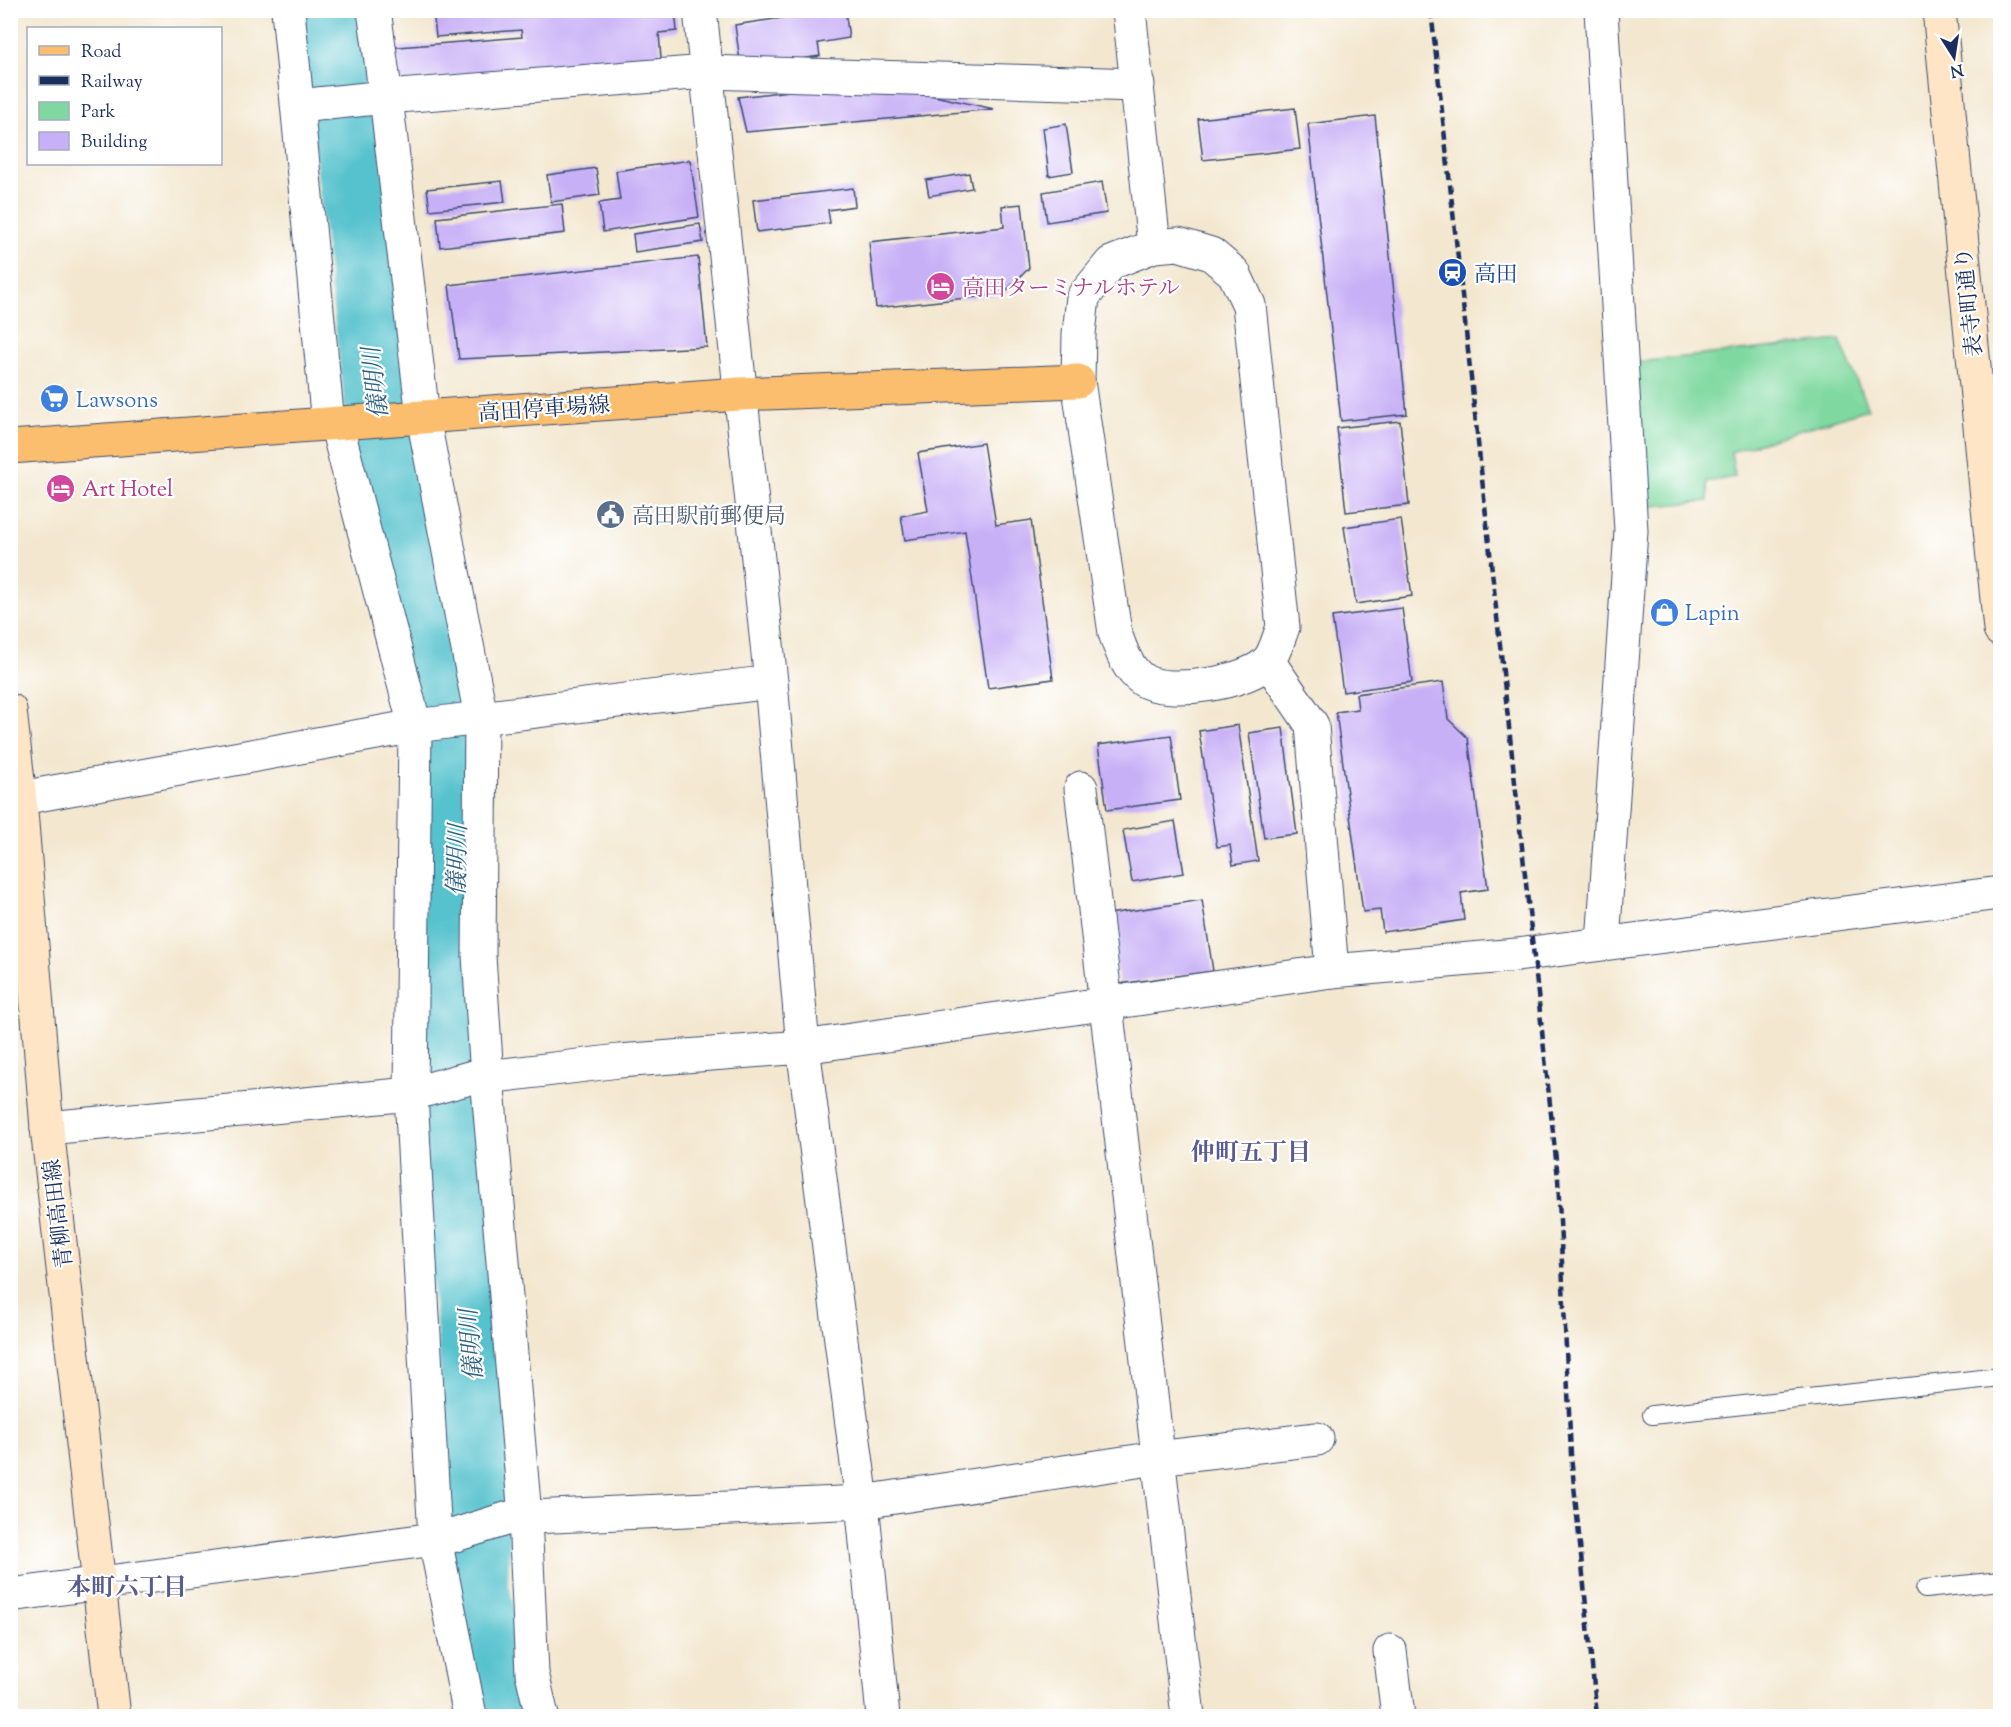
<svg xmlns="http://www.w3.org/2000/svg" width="2011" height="1727" font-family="'Sorts Mill Goudy','Noto Serif JP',serif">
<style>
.green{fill:#7ed89f;stroke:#4c847e;stroke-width:1.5}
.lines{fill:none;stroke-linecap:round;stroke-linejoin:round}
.river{stroke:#56c2ce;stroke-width:66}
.building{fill:#c8b0f6}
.lane-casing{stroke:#3b4b6f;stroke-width:20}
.street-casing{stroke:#3b4b6f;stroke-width:35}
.secondary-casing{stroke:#3b4b6f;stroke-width:35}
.primary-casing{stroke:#3b4b6f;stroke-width:35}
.lane{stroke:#fff;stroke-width:18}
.street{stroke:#fff;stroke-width:33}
.secondary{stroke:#fde5c5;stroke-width:33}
.primary{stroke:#fbbd6e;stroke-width:33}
.rail{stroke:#1b2f5e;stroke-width:4.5;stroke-dasharray:9 4.5;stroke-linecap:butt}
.labels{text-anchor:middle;stroke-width:4.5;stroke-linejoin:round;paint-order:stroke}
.transit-label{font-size:22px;fill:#164399;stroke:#fff;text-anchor:start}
.hotel-label{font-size:22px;fill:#b23c85;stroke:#fff;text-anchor:start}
.street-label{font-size:22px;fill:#1b2f5e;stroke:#fff}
.shop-label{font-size:22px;fill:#366cbe;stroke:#fff;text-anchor:start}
.service-label{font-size:22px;fill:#4e5e75;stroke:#fff;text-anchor:start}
.water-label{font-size:24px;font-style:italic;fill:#306285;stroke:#fff}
.neighbourhood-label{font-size:24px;font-weight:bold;fill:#585c93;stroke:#fff}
</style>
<rect width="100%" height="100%" fill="#fff"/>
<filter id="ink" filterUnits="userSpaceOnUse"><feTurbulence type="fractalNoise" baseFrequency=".0167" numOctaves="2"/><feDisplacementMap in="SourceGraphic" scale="12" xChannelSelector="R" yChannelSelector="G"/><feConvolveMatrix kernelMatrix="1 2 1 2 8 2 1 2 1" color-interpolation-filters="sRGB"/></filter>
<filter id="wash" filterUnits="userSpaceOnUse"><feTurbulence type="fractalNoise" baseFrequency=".008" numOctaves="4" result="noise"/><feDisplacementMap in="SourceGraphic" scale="24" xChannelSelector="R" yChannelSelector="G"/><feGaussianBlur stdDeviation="1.35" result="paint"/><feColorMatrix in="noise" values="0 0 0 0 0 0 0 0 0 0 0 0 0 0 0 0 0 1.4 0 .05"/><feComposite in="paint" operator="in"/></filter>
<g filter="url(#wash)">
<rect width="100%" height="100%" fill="#f3e7cf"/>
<polygon class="green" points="1840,340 1868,409 1731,452 1735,477 1707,482 1708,501 1643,507 1629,363"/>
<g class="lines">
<polyline class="river" points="331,10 382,443 459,759 453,1137 480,1453 475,1583 504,1716"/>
</g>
<g id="blocks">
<g class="building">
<polygon points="433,10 675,10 677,31 659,33 661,59 389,82 386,48 522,37 521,30 436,37"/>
<polygon points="835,10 845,10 849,38 818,43 820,56 741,68 735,25"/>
<polygon points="870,82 994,109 746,132 738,97"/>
<polygon points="1295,108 1300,149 1203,160 1198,119"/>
<polygon points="1375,116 1407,414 1341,421 1308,124"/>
<polygon points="1066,124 1073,172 1049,176 1043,128"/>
<polygon points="690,160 699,217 603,232 599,203 620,200 616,171"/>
<polygon points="596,168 600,195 551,202 547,175"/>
<polygon points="969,173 972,188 929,196 926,180"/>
<polygon points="502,181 505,202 430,210 427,189"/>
<polygon points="1102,182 1107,213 1047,222 1043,192"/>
<polygon points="853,188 855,206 828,210 830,223 757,232 753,200"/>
<polygon points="562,204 565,233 440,247 437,218"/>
<polygon points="1022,204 1029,268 1003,294 876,308 869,242 1004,227 1002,206"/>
<polygon points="700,224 703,242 635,252 633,234"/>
<polygon points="698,257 707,347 459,359 449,285"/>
<polygon points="1400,421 1409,505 1346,512 1337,428"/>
<polygon points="983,443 996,525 1031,520 1053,679 988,688 965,531 905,540 901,516 928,511 918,453"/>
<polygon points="1401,519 1412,596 1356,604 1344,527"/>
<polygon points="1402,608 1412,682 1343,692 1332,617"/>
<polygon points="1443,682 1448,719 1468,738 1488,889 1461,893 1464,920 1383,932 1380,910 1363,912 1336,712 1358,709 1356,694"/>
<polygon points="1238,725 1258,861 1233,865 1230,845 1217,847 1199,731"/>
<polygon points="1283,728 1297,834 1264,838 1249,733"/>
<polygon points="1171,735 1180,800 1107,810 1098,745"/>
<polygon points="1175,821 1184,873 1132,882 1123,830"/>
<polygon points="1202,900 1213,971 1119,984 1109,914"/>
</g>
</g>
</g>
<g filter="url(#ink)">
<use href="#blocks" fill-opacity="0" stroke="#3b4b6f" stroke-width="1.5"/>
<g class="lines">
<defs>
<g id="lane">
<polyline points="1652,1415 2000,1377"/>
<polyline points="1925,1589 2000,1581"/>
</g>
<g id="street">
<polyline points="288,10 328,424"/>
<polyline points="374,10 386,97 423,417 481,717 479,956 487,1077 525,1516 532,1673 542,1716"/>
<polyline points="700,10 771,682 803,1047 862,1502 883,1716"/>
<polyline points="1129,10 1154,246"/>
<polyline points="1601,10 1631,531 1603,943"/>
<polyline points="298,106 386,97 706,72 1138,85"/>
<path d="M 1178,244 L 1211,254 L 1234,273 L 1249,305 L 1283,627 C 1279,637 1275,652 1269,660 C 1250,683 1167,696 1143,680 C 1127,669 1121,650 1115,633 L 1078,381 L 1079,334 L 1083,297 L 1111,263 L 1154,246 Z"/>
<polyline points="336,423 415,726 411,1094 435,1539 470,1716"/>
<polyline points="1268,661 1312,725 1332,971"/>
<polyline points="1081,788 1188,1716"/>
<polyline points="10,800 415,726 771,682"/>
<polyline points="47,1128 411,1094 473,1077 487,1077 619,1061 803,1047 1332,971 1517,955 2000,893"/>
<polyline points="10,1595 435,1539 452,1536 509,1518 862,1502 1157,1458 1317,1439"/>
<polyline points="1390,1651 1398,1716"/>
</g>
<g id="secondary">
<polyline points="1939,10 2000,630"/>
<polyline points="10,710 20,799 47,1128 114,1716"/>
</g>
<polyline id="primary" points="10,447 739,394 1078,381"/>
</defs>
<use href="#lane" class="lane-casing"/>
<use href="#street" class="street-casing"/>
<use href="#secondary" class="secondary-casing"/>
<use href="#primary" class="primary-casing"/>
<use href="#lane" class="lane"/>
<use href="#street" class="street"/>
<use href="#secondary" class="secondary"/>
<use href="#primary" class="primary"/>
<polyline class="rail" points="1431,10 1558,1178 1571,1455 1597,1716"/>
</g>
</g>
<defs>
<symbol id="station-disc" viewBox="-11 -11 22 22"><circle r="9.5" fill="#1a4fb4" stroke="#fff"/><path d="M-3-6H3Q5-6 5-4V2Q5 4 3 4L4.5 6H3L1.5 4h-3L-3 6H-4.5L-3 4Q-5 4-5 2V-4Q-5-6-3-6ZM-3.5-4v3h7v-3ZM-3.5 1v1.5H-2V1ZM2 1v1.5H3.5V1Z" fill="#fff"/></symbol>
<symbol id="hotel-disc" viewBox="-11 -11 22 22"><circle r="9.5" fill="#d1479c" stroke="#fff"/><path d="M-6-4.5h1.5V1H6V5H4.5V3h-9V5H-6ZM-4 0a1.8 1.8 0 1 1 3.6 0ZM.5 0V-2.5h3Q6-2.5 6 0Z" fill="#fff"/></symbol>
<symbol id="supermarket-disc" viewBox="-11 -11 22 22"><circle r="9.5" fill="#3f7fe0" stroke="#fff"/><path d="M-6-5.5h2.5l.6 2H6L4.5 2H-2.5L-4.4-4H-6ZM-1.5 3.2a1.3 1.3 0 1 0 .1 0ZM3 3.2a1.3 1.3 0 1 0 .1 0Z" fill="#fff"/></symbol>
<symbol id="civic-disc" viewBox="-11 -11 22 22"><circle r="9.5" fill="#5c6f8a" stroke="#fff"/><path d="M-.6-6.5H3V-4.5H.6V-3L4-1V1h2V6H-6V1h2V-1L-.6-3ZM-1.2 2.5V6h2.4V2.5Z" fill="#fff"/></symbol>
<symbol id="shop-disc" viewBox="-11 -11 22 22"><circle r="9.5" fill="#3f7fe0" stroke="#fff"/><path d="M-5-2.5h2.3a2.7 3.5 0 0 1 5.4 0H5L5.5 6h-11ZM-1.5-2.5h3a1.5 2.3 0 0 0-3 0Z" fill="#fff"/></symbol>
</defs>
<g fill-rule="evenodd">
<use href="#station-disc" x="1436" y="256" width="33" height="33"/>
<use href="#hotel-disc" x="924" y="270" width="33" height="33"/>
<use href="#supermarket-disc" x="38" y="382" width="33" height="33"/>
<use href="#hotel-disc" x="44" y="472" width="33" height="33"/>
<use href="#civic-disc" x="594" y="498" width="33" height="33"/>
<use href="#shop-disc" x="1648" y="596" width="33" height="33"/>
</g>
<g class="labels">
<g class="transit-label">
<text x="1474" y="281">高田</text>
</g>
<g class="hotel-label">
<text x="962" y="295">高田ターミナルホテル</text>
<text x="82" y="496">Art Hotel</text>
</g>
<g class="street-label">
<text transform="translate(1968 302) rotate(-96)" y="8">表寺町通り</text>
<text transform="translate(544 408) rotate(-4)" y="8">高田停車場線</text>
<text transform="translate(57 1214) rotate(-97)" y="8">青柳高田線</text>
</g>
<g class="shop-label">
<text x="76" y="407">Lawsons</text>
<text x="1685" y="620">Lapin</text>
</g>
<g class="service-label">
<text x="632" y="523">高田駅前郵便局</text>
</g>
<g class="water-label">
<text transform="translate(375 383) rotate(-97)" y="8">儀明川</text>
<text transform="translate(457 860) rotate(-89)" y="8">儀明川</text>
<text transform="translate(471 1345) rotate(-95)" y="8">儀明川</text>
</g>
<g class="neighbourhood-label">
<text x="1251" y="1160">仲町五丁目</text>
<text x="127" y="1595">本町六丁目</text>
</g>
</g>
<rect width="2011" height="1727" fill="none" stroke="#fff" stroke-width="36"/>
<rect x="27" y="27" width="195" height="138" fill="#ffffff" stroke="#a4acbf" stroke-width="1.5"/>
<rect x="39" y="46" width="30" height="9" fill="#fbbd6e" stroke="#a4acbf" stroke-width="1.5"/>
<text x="81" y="57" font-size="18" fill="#1b2f5e">Road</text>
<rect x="39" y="76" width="30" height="9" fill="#1b2f5e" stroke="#a4acbf" stroke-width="1.5"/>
<text x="81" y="87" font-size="18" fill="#1b2f5e">Railway</text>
<rect x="39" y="102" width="30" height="18" fill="#7ed89f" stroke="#a4acbf" stroke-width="1.5"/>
<text x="81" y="117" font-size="18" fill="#1b2f5e">Park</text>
<rect x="39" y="132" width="30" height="18" fill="#c8b0f6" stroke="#a4acbf" stroke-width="1.5"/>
<text x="81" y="147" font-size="18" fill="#1b2f5e">Building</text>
<g transform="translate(1954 57) rotate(168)" stroke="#ffffff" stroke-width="4.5" paint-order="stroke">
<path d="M0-4.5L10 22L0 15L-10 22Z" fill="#1b2f5e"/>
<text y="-9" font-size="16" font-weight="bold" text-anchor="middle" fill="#1b2f5e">N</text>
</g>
</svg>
